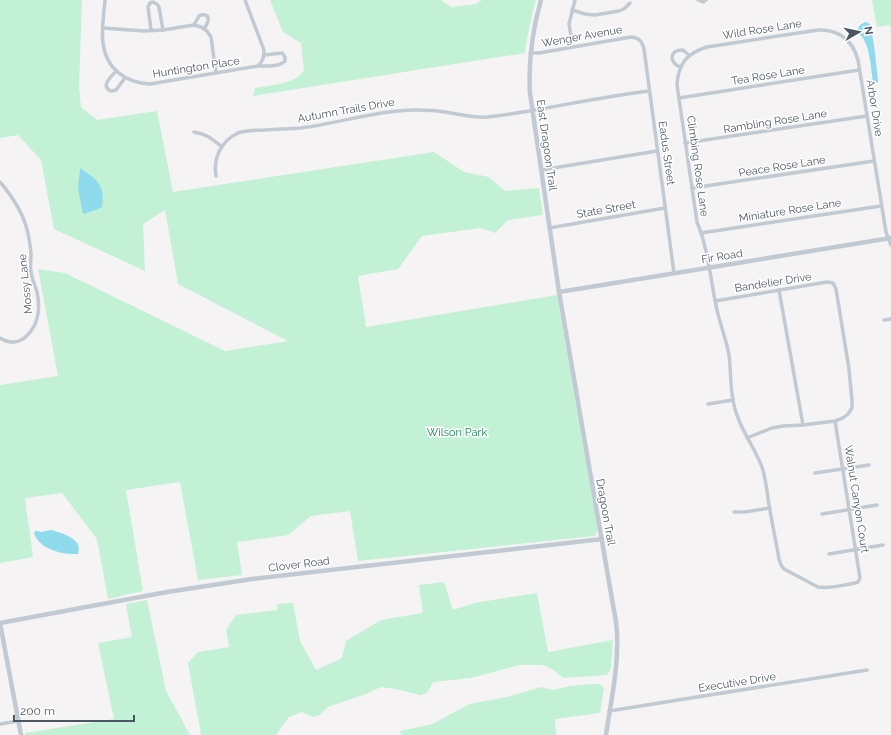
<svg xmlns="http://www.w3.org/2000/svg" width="891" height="735" font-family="Raleway,sans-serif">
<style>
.green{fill:#c3f1d5}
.water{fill:#90daee}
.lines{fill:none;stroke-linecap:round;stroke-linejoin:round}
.minor{stroke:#c1cad2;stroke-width:3.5}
.tertiary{stroke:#c1cad2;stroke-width:4.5}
.labels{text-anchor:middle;stroke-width:3;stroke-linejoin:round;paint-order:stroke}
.street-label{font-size:11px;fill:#4a5661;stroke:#fff}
.park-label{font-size:11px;fill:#17864f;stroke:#fff}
</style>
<rect width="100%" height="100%" fill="#f5f3f3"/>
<g class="green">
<polygon points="0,0 82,0 79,88 81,107 97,120 157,111 173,192 434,152 464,172 489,177 505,191 539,188 543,215 508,220 495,233 481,228 422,236 398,269 358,276 366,327 557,295 598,529 596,535 594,536 358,561 350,511 311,516 288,535 237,542 242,575 198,580 180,482 126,490 143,591 108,599 97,539 62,493 25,498 33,557 0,563 0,385 58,376 38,269 65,273 225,351 288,341 178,284 165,210 143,224 145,271 54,229 41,160 18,135 0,138"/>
<path d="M 270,0 L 441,0 L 451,7 L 476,4 L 482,0 L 536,0 C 531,18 527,35 525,53 L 253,96 L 255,88 L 280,84 L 295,79 L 304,71 L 301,43 L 283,32 Z"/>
<polygon points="872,0 891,0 891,32 890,25 877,27"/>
<polygon points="444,582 453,610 474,603 537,593 548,652 613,640 611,668 607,675 563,678 555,671 543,665 519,665 471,678 433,682 427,693 420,695 396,689 381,687 366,694 328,707 320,715 313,717 302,712 289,717 276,735 201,735 188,663 198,652 229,647 226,630 236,615 277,610 277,604 293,603 300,641 316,670 342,658 346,641 381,620 423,613 419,585"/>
<polygon points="147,600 166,691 190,735 25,735 25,733 114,719 98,643 132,637 126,604"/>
<polygon points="591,684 600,684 604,688 600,713 555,719 556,735 401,735 400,731 432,724 470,704 507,697 541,687 553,690 570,686"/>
</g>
<g class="water">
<path d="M 866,22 L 870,24 L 874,45 L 878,80 L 878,82 L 876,83 L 873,82 C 871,70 870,38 857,33 C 857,28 861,23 866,22 Z"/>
<path d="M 80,168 C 87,173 98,179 101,188 C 103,193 103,201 102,207 L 96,210 L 83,214 L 78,188 Z"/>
<path d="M 51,530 C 62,533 84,539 78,554 C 62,555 39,549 34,533 L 35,531 L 38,531 L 41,532 Z"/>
</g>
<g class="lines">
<g class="minor">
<path d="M 105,0 C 104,14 101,29 103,43 C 106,69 126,83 150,84 L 258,66 C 263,61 264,57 264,50 L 245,0"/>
<polyline points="698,0 703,2 706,0"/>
<polyline points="572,10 585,14 595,15 619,11 624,9 630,3"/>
<path d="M 194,25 L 199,16 C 203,14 209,14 208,20 C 208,23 205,27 204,29"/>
<polyline points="103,28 144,31 163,30 194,25 201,27 207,31 211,37 216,73"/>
<polyline points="151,30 148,7 150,3 153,2 157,4 159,7 163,30"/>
<polyline points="571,36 569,24 575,0"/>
<path d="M 530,53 L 539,53 L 631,37 C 639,38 642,41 644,49 L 674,273"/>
<path d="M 258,66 C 267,66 279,67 285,61 L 285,57 L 282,53 L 264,55"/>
<path d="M 680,67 C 669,62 669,50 683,50 L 689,55"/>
<path d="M 116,71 C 111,77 100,86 111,91 L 116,90 L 125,78"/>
<polyline points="679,98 859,70"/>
<path d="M 194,132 C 207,134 212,139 222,147"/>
<polyline points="685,143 867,116"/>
<polyline points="541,170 657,151"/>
<path d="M 216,176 C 213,158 221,141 238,133 C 246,130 256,130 265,130 C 277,129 289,129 301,128 C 341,123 380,109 421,110 C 431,110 441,111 451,113 C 463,115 475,118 487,117 C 501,116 515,113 529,111 C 569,104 609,96 649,91"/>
<path d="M 0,182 C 11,195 21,209 26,226 C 29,235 30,244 31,253 C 31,259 30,266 31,272 C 32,279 35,285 37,292 C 41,310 38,328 23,339 C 15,344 8,343 0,338"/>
<polyline points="692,188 874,161"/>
<polyline points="549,228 665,208"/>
<polyline points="701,233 881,206"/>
<polyline points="779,290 803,425"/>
<polyline points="715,301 827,282 833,283 836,289 849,369 852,401 852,408 848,414 843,418 835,421 803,425 783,426 772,428 747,438"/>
<polyline points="884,320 891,319"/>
<polyline points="708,404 733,400"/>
<path d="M 835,421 L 860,578 L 858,582 L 855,583 C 844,585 830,589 818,587 L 784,569 L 781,565 L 779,559 C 776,541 772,523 769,505 C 767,492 766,479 762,467 C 753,444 737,425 733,400 C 730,385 731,370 729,355 C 726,338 719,322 716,305 C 710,277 708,248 697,222 L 677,85 C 678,64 687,53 707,47 L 818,30 C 839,29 853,41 858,60 L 886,232 L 891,245"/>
<polyline points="815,473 869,465"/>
<polyline points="734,512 745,512 770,508"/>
<polyline points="822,514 877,505"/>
<polyline points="829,554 883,545"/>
<polyline points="609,711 867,670"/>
<polyline points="0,724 18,721"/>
</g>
<g class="tertiary">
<path d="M 541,0 C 532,32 528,60 530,93 L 559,292 L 613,605 C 616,619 618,634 617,649 C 617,677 610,706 606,735"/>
<polyline points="559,292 891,238"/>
<polyline points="0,623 167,592 252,579 602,539"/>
<polyline points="0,623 21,735"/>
</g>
</g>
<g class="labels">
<g class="street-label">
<text transform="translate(762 29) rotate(-9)" y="4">Wild Rose Lane</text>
<text transform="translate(582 36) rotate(-10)" y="4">Wenger Avenue</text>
<text transform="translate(196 67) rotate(-9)" y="4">Huntington Place</text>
<text transform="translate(768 75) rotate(-9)" y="4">Tea Rose Lane</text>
<text transform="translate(875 108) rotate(81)" y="4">Arbor Drive</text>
<text transform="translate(346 110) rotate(-10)" y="4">Autumn Trails Drive</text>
<text transform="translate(775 121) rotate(-9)" y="4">Rambling Rose Lane</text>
<text transform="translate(547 145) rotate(82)" y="4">East Dragoon Trail</text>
<text transform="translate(667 153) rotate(82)" y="4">Eadus Street</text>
<text transform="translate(698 166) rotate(82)" y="4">Climbing Rose Lane</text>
<text transform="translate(782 166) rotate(-9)" y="4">Peace Rose Lane</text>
<text transform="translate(606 209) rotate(-10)" y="4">State Street</text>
<text transform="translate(790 210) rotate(-9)" y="4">Miniature Rose Lane</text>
<text transform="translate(722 256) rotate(-9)" y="4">Fir Road</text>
<text transform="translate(773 282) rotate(-9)" y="4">Bandelier Drive</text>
<text transform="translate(25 284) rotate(-96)" y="4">Mossy Lane</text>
<text transform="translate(857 499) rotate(81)" y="4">Walnut Canyon Court</text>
<text transform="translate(606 512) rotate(80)" y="4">Dragoon Trail</text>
<text transform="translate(299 564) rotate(-7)" y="4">Clover Road</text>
<text transform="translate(737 682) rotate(-9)" y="4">Executive Drive</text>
</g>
<g class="park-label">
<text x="457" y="436">Wilson Park</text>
</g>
</g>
<g transform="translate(859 32) rotate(81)" stroke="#ffffff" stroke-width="3" paint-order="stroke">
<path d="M0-3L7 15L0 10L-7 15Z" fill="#4a5661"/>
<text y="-6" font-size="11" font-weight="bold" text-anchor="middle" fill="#4a5661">N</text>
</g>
<path d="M14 715v6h120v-6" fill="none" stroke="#4a5661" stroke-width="2"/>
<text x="20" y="715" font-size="12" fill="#4a5661" stroke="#ffffff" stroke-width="3" paint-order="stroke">200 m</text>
</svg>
